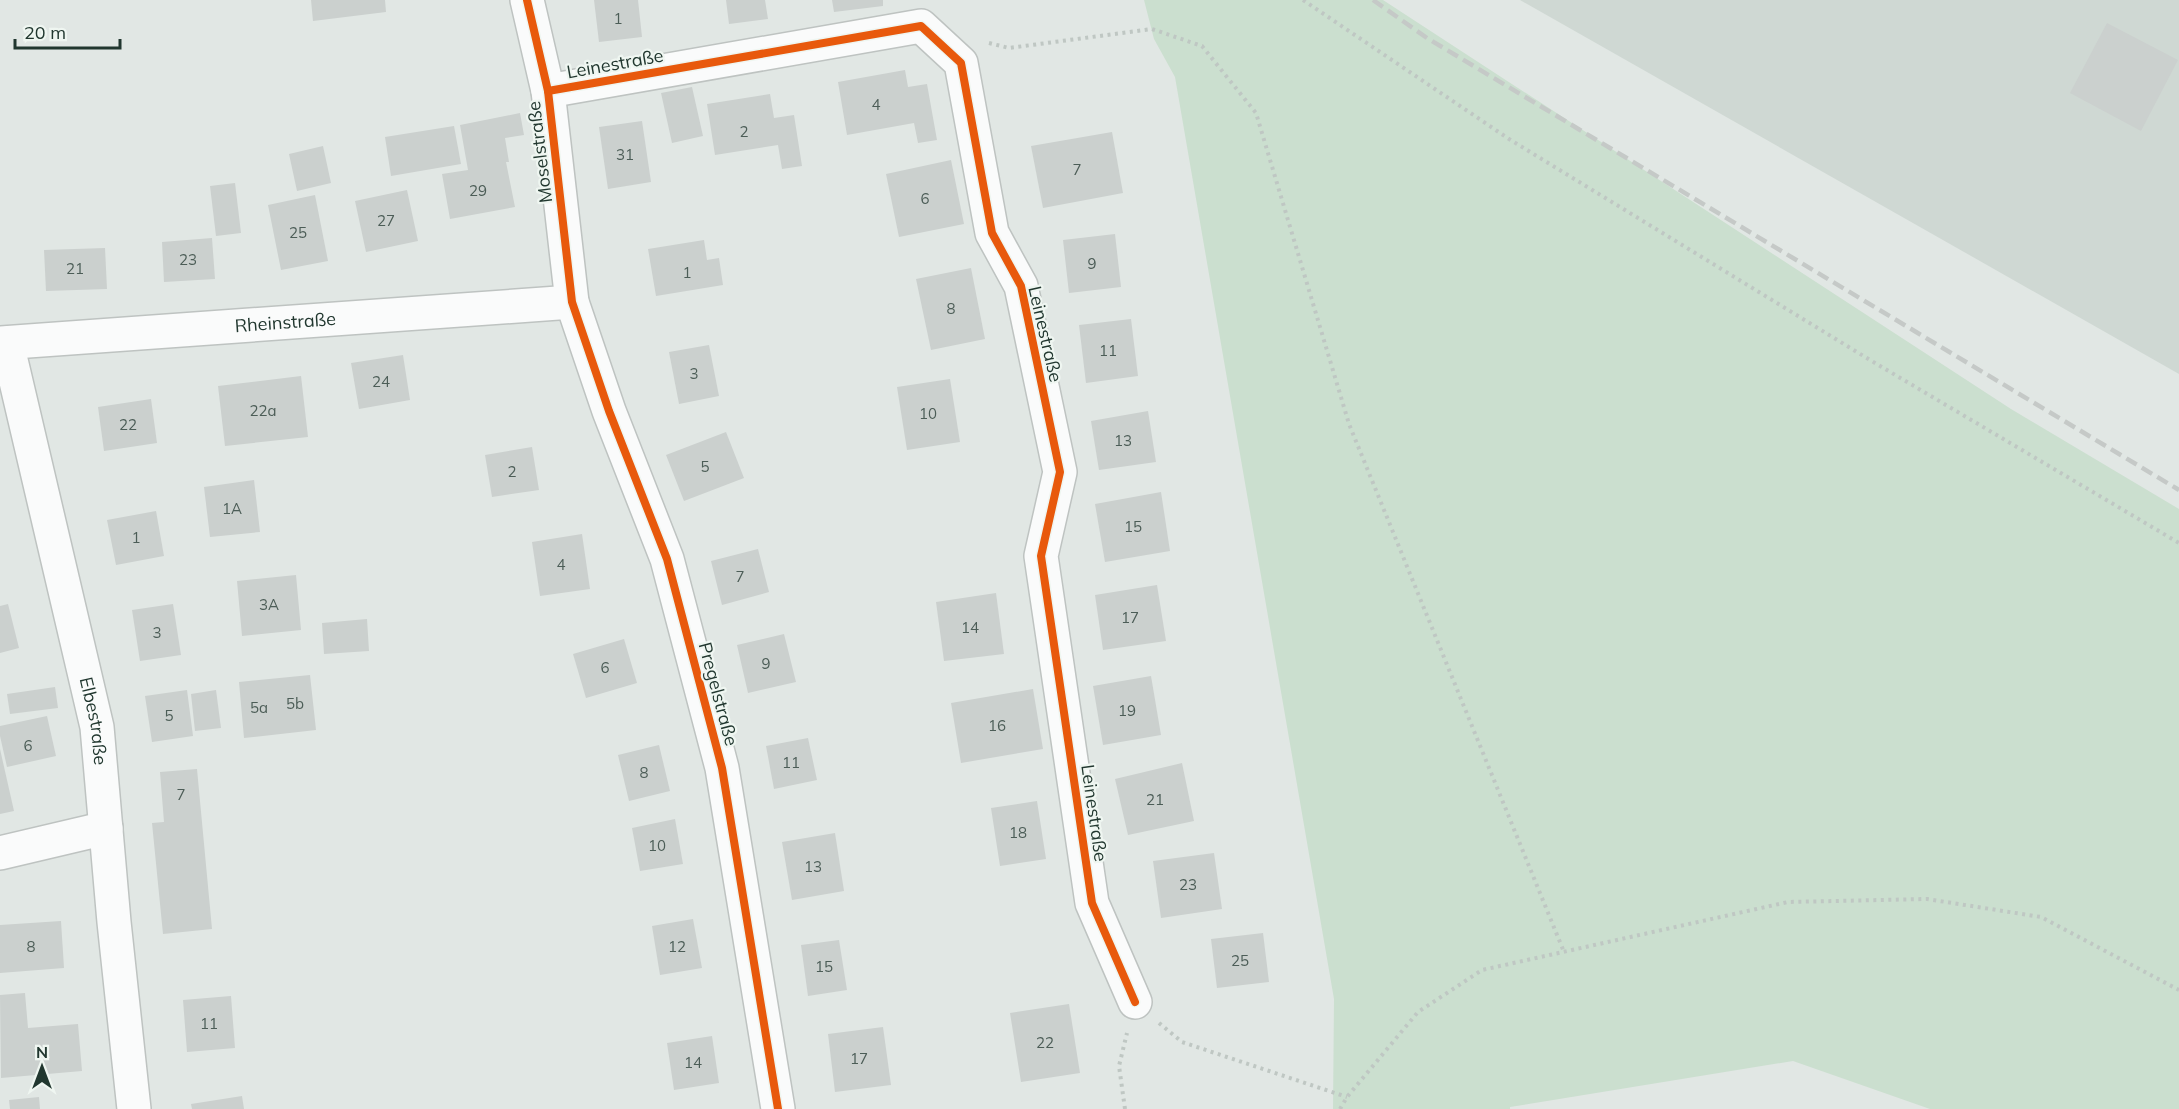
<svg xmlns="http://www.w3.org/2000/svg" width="2179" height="1109" font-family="Mulish,sans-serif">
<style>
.built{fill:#cfd8d3}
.green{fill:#cbdfcf}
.building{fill:#cbd0ce}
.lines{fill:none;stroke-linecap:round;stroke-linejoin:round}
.minor-casing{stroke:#bec3c1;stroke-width:36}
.path{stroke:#bfc7c3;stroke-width:4;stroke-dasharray:3 4.5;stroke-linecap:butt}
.minor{stroke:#fafbfb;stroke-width:33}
.rail{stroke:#c5c9c7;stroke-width:4.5;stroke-dasharray:12 6;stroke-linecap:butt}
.cycleway-casing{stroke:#eff6f1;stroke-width:11}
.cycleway{stroke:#e8590c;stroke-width:8}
.labels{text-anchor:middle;stroke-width:4.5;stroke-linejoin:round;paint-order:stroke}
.number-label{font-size:15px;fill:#4c5d57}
.street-label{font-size:18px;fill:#21372f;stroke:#eff6f1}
</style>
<rect width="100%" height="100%" fill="#e1e7e4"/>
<polygon class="built" points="1520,0 2179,0 2179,374"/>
<polygon class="green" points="1144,0 1383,0 2011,409 2179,509 2179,1109 1930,1109 1793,1061 1510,1107 1510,1109 1333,1109 1334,999 1175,77 1154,39"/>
<g class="building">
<polygon points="311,0 385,0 386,12 313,21"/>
<polygon points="594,0 638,0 642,37 599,42"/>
<polygon points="726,0 765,0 768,19 729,24"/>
<polygon points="832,0 883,0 883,6 834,12"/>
<polygon points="2107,23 2178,60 2141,131 2070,93"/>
<polygon points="905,70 908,87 927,84 937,140 918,143 914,123 847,135 838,82"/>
<polygon points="692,87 703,136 672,143 661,93"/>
<polygon points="770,94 774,118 794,115 802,166 782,169 778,145 715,155 707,104"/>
<polygon points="520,113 524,135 505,138 509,162 506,162 515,207 450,219 442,174 468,170 460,125"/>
<polygon points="642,121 651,182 608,189 599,127"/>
<polygon points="454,126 461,164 391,176 385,137"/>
<polygon points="1112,132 1123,193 1043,208 1031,146"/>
<polygon points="323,146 331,183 297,191 289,154"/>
<polygon points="951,160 964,224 899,237 886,174"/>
<polygon points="235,183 241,233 216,236 210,186"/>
<polygon points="407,190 418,241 366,252 355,201"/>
<polygon points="315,195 328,261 281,270 268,205"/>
<polygon points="1115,234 1121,287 1069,293 1063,240"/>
<polygon points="212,238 215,279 164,282 162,242"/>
<polygon points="704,240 707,260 719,258 723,285 656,296 648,249"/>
<polygon points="105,248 107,289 46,291 44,250"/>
<polygon points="971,268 985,339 931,350 916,279"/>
<polygon points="1131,319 1138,376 1086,383 1079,325"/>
<polygon points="709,345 719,396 679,404 669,352"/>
<polygon points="403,355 410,400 359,409 351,363"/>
<polygon points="301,376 308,437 225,446 218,386"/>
<polygon points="950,379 960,442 907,450 897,387"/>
<polygon points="151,399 157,443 104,451 98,407"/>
<polygon points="1148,411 1156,462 1099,470 1091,421"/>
<polygon points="726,432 744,478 684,501 666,455"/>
<polygon points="532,447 539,490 492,497 485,455"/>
<polygon points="254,480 260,532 210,537 204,487"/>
<polygon points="1161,492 1170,551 1105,562 1095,504"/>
<polygon points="156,511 164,556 116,565 107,520"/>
<polygon points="582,534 590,589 540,596 532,542"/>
<polygon points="758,549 769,592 722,605 711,561"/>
<polygon points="296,575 301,630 242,636 237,581"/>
<polygon points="1157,585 1166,641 1103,650 1095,595"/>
<polygon points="996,593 1004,654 944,661 936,602"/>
<polygon points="8,604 19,648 0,653 0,606"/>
<polygon points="173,604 181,655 140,661 132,610"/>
<polygon points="367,619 369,651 324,654 322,623"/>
<polygon points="784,634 796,682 748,693 737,645"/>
<polygon points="624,639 637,683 586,698 573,654"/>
<polygon points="310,675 316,730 244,738 239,682"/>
<polygon points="1151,676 1161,735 1103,745 1093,686"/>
<polygon points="55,687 58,708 10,714 7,694"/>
<polygon points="1033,689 1043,749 961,763 951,703"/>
<polygon points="187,690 193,736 152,742 145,696"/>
<polygon points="216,690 221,728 195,731 191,694"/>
<polygon points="47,716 56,756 7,767 0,736 0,726"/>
<polygon points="808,738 817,780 774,789 766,746"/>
<polygon points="659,745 670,791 629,801 618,755"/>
<polygon points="0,749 14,811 0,814"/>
<polygon points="1182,763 1194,821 1128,835 1115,779"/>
<polygon points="197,769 212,929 163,934 152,823 164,822 160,772"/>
<polygon points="1037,801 1046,859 1000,866 991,808"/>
<polygon points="675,819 683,864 640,871 632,828"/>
<polygon points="835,833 844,891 792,900 782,842"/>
<polygon points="1214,853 1222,909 1161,918 1153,861"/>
<polygon points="693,919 702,968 660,975 652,926"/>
<polygon points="61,921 64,968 0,973 0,925"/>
<polygon points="1263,933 1269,982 1217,988 1211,939"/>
<polygon points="839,940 847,990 808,996 801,945"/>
<polygon points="25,993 28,1028 78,1024 82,1071 1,1078 0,995"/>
<polygon points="231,996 235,1048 187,1052 183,1000"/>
<polygon points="1069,1004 1080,1073 1021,1082 1010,1013"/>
<polygon points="883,1027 891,1085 835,1092 828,1034"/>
<polygon points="712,1036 719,1083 674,1090 667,1043"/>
<polygon points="242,1096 244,1109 192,1109 191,1104"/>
<polygon points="39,1097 40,1109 10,1109 9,1100"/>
</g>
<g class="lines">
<defs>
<g id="minor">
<polyline points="527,0 548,91 572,302 609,411 667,559 722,768 778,1109"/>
<polyline points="548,91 921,26 961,63 992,233 1021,286 1060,472 1041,556 1092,903 1135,1002"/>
<path id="s1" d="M 0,343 L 572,302"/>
<path id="s2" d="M 7,343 L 97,727 L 114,922 L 134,1109"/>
<polyline points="0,853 106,828"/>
</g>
</defs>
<use href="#minor" class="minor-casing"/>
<g class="path">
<polyline points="1303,0 1509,139 1870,360 2179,543"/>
<polyline points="989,43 1009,48 1152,29 1202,46 1256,113 1349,424 1564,952"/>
<polyline points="1159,1023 1182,1042 1347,1097"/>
<polyline points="1125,1109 1119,1066 1127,1033"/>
<polyline points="1340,1109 1347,1097 1418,1012 1482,970 1788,902 1927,899 2041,917 2179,990"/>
</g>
<use href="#minor" class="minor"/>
<polyline class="rail" points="1373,0 1427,38 2179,490"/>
<defs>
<g id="cycleway">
<polyline points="527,0 548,91 572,302 609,411 667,559 722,768 778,1109"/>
<polyline points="548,91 921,26 961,63 992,233 1021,286 1060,472 1041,556 1092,903 1135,1002"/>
</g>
</defs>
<use href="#cycleway" class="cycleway-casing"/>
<use href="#cycleway" class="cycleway"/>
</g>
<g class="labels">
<g class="number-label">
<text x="618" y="24">1</text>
<text x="876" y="110">4</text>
<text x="744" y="137">2</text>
<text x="625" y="160">31</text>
<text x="1077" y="175">7</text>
<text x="478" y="196">29</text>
<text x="925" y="204">6</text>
<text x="386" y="226">27</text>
<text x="298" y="238">25</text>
<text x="188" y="265">23</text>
<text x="1092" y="269">9</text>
<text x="75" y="274">21</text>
<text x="687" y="278">1</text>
<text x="951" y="314">8</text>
<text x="1108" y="356">11</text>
<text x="694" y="379">3</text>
<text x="381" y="387">24</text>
<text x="263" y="416">22a</text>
<text x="928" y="419">10</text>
<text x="128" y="430">22</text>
<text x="1123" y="446">13</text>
<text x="705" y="472">5</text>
<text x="512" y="477">2</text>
<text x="232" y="514">1A</text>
<text x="1133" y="532">15</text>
<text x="136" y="543">1</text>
<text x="561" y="570">4</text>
<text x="740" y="582">7</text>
<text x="269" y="610">3A</text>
<text x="1130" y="623">17</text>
<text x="970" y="633">14</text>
<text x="157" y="638">3</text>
<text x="766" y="669">9</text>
<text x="605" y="673">6</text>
<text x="295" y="709">5b</text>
<text x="259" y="713">5a</text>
<text x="1127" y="716">19</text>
<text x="169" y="721">5</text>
<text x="997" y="731">16</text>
<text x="28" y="751">6</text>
<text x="791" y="768">11</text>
<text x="644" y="778">8</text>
<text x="181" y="800">7</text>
<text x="1155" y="805">21</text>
<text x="1018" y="838">18</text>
<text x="657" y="851">10</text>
<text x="813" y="872">13</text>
<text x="1188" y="890">23</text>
<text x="31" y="952">8</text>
<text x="677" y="952">12</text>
<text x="1240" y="966">25</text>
<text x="824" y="972">15</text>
<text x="209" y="1029">11</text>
<text x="1045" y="1048">22</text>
<text x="859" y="1064">17</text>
<text x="693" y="1068">14</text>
</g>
<g class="street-label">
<text transform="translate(615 64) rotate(-10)" y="6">Leinestraße</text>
<text transform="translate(540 152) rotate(-97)" y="6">Moselstraße</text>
<text dy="6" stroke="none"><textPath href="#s1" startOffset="286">Rheinstraße</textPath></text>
<text transform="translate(1045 334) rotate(77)" y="6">Leinestraße</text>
<text transform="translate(718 694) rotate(75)" y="6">Pregelstraße</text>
<text dy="6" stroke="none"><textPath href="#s2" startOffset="388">Elbestraße</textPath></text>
<text transform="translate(1094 813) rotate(82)" y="6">Leinestraße</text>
</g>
</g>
<g transform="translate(42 1067)" stroke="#eff6f1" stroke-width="4.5" paint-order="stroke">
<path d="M0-4.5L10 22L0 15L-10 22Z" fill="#21372f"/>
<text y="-9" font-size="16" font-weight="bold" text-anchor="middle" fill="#21372f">N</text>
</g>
<path d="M15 39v9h105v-9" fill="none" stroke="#21372f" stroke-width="3"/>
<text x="24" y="39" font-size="18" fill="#21372f" stroke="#eff6f1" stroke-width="4.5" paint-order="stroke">20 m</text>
</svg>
